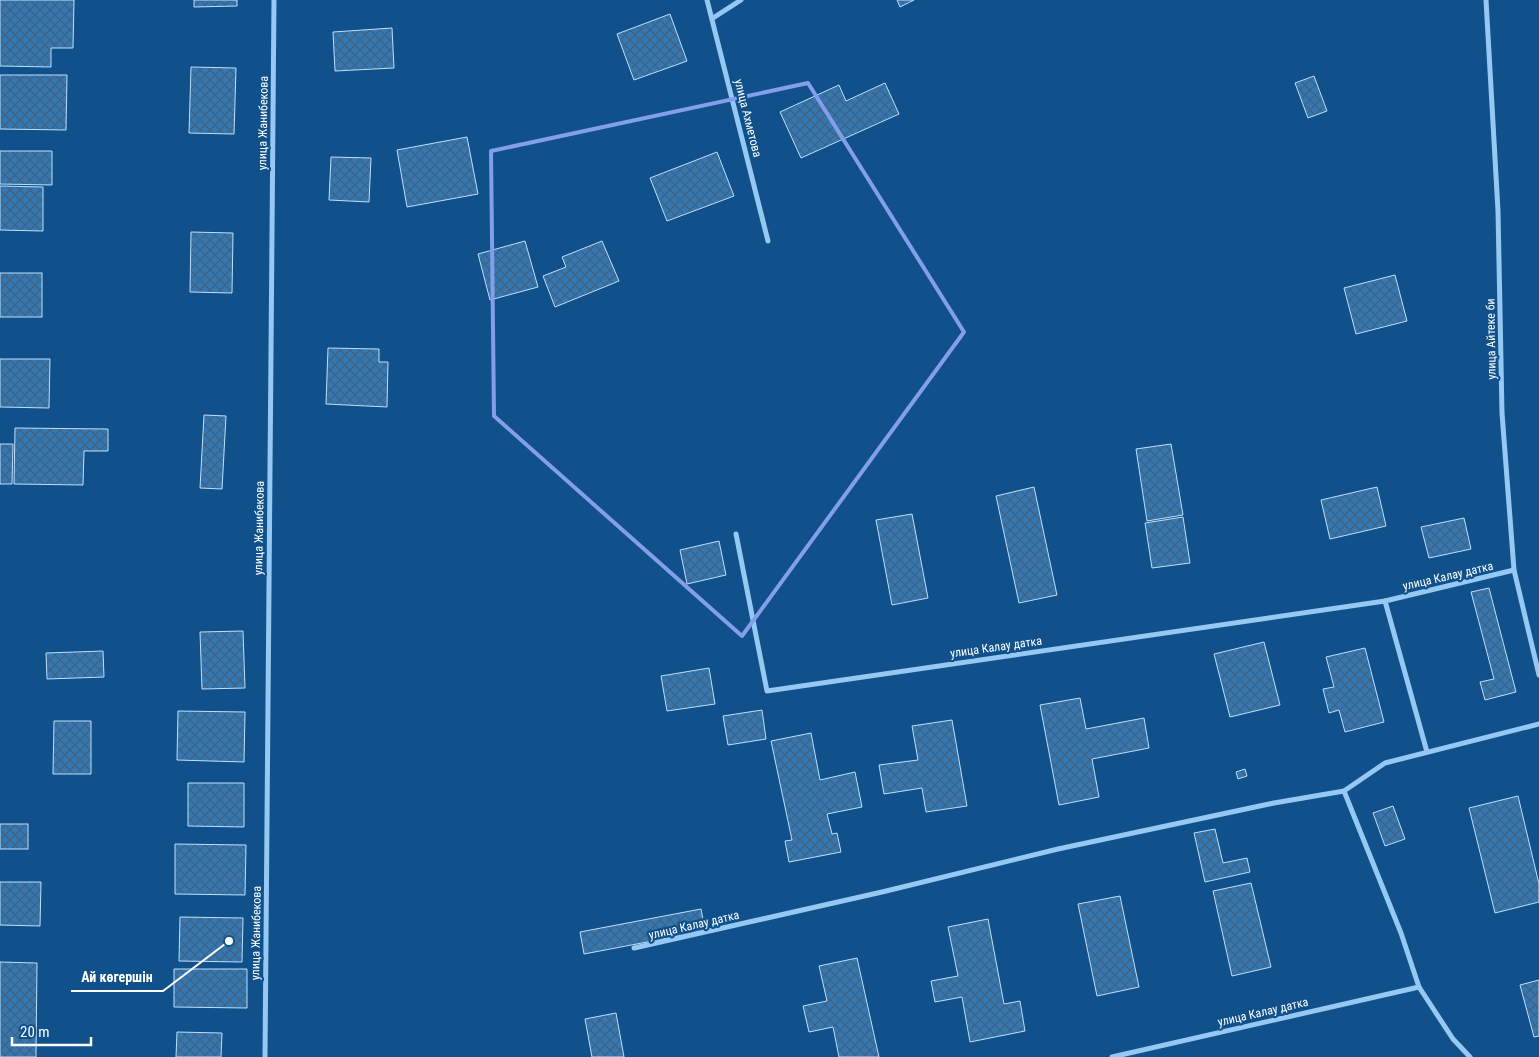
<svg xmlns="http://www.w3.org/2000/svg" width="1539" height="1057" font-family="'Roboto Condensed',sans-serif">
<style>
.building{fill:url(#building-cross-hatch);stroke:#bce0fd}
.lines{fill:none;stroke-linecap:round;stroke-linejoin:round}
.minor{stroke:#95c8f2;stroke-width:5}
.marked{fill:none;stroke:#839eea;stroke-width:4;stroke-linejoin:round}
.labels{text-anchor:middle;stroke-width:4.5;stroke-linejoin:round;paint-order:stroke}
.street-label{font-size:12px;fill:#fff;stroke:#10518b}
.leader{fill:none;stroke:#fff;stroke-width:2}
.callout-dot{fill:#fff;stroke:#10518b;stroke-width:2}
.callout-label{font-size:14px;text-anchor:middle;font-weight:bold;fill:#fff;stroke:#10518b;stroke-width:4.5;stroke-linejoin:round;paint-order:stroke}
</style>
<defs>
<pattern id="building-cross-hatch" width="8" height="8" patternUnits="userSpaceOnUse" patternTransform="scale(1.25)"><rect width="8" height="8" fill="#3478b3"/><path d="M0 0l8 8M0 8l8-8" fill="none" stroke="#406280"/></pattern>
</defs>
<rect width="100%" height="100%" fill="#10518b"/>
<g class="building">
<polygon points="0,0 74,0 73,48 51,48 51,67 0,66"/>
<polygon points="194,0 237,0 237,6 194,7"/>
<polygon points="897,0 914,0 900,7"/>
<polygon points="670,14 687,61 634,80 617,34"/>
<polygon points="392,28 394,68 335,71 333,32"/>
<polygon points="191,67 236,68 234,134 189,133"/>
<polygon points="0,75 67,75 66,130 0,129"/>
<polygon points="1314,76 1327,111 1308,118 1295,83"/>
<polygon points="885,83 899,114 801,158 780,112 839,85 846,101"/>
<polygon points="467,137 478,194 407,207 397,150"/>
<polygon points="0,151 52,151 52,185 0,184"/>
<polygon points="717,152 734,196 667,221 650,178"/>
<polygon points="331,157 371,158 369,202 329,200"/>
<polygon points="0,186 43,187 43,231 0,230"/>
<polygon points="191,232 233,233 232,293 190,292"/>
<polygon points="525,241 538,287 490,300 478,254"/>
<polygon points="602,241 619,281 555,307 543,276 566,267 562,257"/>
<rect x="0" y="273" width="42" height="44"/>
<polygon points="1395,275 1407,321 1356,334 1344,288"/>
<polygon points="328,348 379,349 379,362 388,362 387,407 326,404"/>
<polygon points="0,359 50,359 49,408 0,407"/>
<polygon points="204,415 226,416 222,489 200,488"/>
<polygon points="15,428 108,429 108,451 84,451 83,485 14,484"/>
<polygon points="0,444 13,444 12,484 0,484"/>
<polygon points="1171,444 1183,515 1147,521 1136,449"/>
<polygon points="1034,487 1057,595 1019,603 996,496"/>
<polygon points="1377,487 1386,526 1330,539 1321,500"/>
<polygon points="912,514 928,598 892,605 876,520"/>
<polygon points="1183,517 1190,563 1152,568 1145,523"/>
<polygon points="1464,518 1471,549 1429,558 1421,527"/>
<polygon points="719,541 726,575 687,584 680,550"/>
<polygon points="1489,588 1516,692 1485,700 1480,682 1494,679 1471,592"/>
<polygon points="243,631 245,688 202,689 200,632"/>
<polygon points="1264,642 1280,705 1230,717 1214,654"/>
<polygon points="1365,648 1384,722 1345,732 1339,710 1329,713 1323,689 1334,687 1326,657"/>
<polygon points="103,651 104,677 47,679 46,653"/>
<polygon points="709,668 715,704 667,711 661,676"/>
<polygon points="1080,698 1086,729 1144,718 1149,748 1092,759 1099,797 1059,805 1040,705"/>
<polygon points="762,710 766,739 728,745 723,716"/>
<polygon points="178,711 245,712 244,762 177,760"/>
<polygon points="952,720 967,806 926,812 922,788 884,794 879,765 918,760 912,726"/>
<polygon points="54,721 91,721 91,774 53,774"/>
<polygon points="811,733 820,780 855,772 862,807 827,814 832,834 837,833 841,852 789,862 785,841 792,840 771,741"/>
<polygon points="1245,769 1247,776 1238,779 1236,772"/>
<polygon points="188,783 244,783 244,827 188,826"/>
<polygon points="1518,796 1539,884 1539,902 1495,913 1469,808"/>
<polygon points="1393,806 1405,839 1385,846 1373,813"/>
<rect x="0" y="824" width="28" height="25"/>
<polygon points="1215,829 1223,863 1247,858 1250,872 1205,882 1194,833"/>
<polygon points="175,844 246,845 245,895 175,894"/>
<polygon points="0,882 41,882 40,926 0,925"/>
<polygon points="1251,883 1271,967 1232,976 1213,891"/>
<polygon points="1120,896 1139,987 1097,996 1078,904"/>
<polygon points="701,909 705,931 584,954 580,932"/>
<polygon points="180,917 243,918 242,962 179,961"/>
<polygon points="988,919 1004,1004 1020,1001 1025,1031 970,1042 962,997 935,1002 931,981 958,976 948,927"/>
<polygon points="857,958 879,1057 839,1057 833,1027 809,1032 803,1006 827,1001 819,966"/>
<polygon points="0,962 37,963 36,1057 0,1057"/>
<polygon points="174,969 247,969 247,1008 174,1007"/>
<polygon points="1539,980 1539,1036 1534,1037 1520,985"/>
<polygon points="616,1013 624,1057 592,1057 585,1019"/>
<polygon points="177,1032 222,1033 221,1057 176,1057"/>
</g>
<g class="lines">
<g class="minor">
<polyline points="707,0 768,241"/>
<polyline points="1486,0 1498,211 1502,413 1514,570 1539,675"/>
<polyline points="713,18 741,0"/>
<polyline points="736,534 767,691 1385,601 1514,570"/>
<polyline points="1385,601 1427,752"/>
<polyline points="1344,791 1401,933 1419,987 1453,1039 1470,1057"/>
<polyline points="634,948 882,892 1058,849 1274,803 1344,791 1385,763 1539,724"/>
<polyline points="265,1057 274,0"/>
<polyline points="1112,1057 1419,987"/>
</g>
</g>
<path class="marked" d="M 808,83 L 964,332 L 742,636 L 494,416 L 491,151 Z"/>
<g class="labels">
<g class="street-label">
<text transform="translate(748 118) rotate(76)" y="4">улица Ахметова</text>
<text transform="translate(263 123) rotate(-89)" y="4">улица Жанибекова</text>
<text transform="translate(1491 339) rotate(-91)" y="4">улица Айтеке би</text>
<text transform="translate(259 528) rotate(-89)" y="4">улица Жанибекова</text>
<text transform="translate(1448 576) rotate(-13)" y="4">улица Калау датка</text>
<text transform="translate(996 647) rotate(-8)" y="4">улица Калау датка</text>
<text transform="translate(694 925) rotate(-13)" y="4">улица Калау датка</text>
<text transform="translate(256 933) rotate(-89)" y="4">улица Жанибекова</text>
<text transform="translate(1263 1012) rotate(-13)" y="4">улица Калау датка</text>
</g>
</g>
<path class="leader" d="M229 941L163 991H71"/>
<circle class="callout-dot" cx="229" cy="941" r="5"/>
<g class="callout-label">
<text x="117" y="982">Ай көгершін</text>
</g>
<path d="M12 1037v8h79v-8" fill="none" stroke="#ffffff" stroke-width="2.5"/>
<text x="20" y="1037" font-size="15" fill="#ffffff" stroke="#10518b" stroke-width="4" paint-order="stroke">20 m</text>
</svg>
